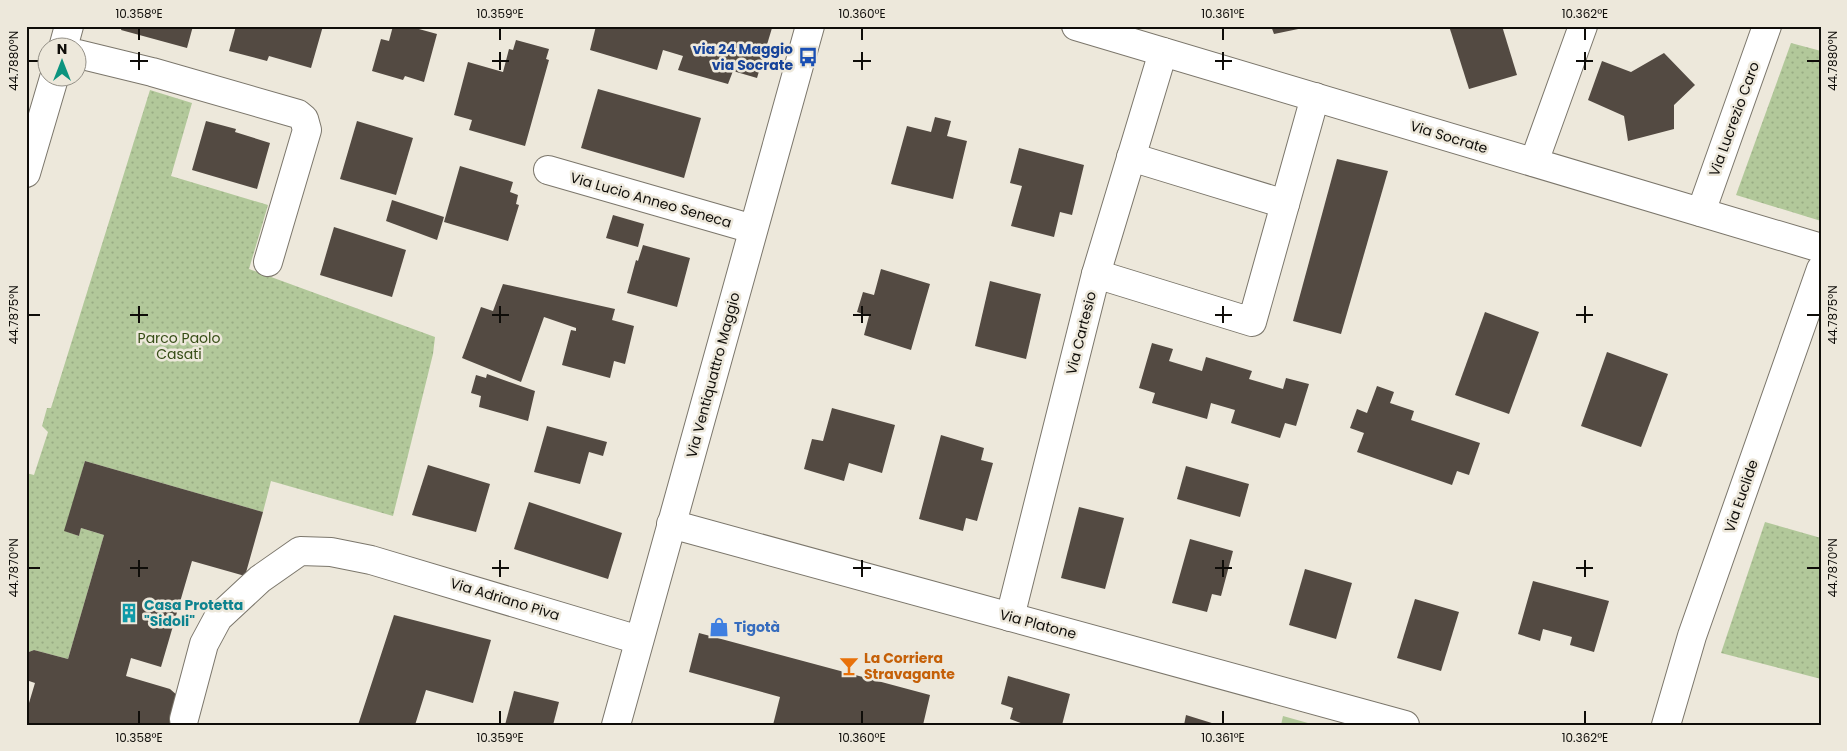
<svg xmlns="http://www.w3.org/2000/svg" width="1847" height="751" font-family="Poppins,sans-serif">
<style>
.grass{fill:#b2c89a}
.park{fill:url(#park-dots)}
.building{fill:#534a42}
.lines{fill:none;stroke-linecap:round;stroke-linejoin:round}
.minor-casing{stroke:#7b766b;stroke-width:30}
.minor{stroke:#fff;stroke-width:28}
.ticks{fill:none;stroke:#0f0d09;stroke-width:2}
.labels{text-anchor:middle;stroke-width:5;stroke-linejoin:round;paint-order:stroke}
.transit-label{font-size:14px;font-weight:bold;fill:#164399;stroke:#ede8db;text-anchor:end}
.street-label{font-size:14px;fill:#0f0d09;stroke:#ede8db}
.park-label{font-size:14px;fill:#364d16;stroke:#ede8db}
.culture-label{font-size:14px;font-weight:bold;fill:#0d838f;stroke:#ede8db;text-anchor:start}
.shop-label{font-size:14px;font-weight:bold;fill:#366cbe;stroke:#ede8db;text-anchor:start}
.food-label{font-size:14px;font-weight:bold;fill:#c56008;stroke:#ede8db;text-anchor:start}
.neatline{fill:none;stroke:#0f0d09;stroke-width:2}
.ticks-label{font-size:12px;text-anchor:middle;fill:#0f0d09}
</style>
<defs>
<pattern id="park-dots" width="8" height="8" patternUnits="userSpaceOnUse" patternTransform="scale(1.25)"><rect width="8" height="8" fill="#b2c89a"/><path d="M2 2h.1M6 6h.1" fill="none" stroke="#98ab83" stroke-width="1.8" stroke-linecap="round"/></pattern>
</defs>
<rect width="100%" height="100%" fill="#ede8db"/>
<polygon class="grass" points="1283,716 1315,725 1281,725"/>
<g class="park">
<polygon points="1791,43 1821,51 1821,221 1736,195"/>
<polygon points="150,90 192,103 171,176 268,205 249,269 435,337 433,354 393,516 271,481 263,512 85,461 65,531 79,536 81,528 104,535 68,659 34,650 26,653 26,473 34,475 48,432 42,426 47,408 51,408"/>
<polygon points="1765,522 1821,538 1821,679 1721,653"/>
</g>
<g class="building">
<polygon points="122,26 193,26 187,48 121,30"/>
<polygon points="236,26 323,26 311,68 269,56 267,61 229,51"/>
<polygon points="393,26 408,26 437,34 424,82 405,76 403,80 372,71 381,39 389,41"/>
<polygon points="596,26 764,26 772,28 757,78 733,71 728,84 678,70 683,56 663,50 657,70 590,50"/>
<polygon points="1271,26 1308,26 1308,27 1274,34"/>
<polygon points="1449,26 1502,26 1517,75 1469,89"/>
<polygon points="516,40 549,49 546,59 549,60 525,146 469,130 472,120 454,115 468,62 503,72 509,49 513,50"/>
<polygon points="1664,53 1695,85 1674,105 1674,129 1628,141 1624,116 1588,100 1602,61 1631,72"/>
<polygon points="598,89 701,118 684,178 581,148"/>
<polygon points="935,117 951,121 947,136 967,141 953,199 891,184 907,126 931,132"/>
<polygon points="206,121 236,129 235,132 270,143 257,189 192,170"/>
<polygon points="357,121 413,138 396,195 340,179"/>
<polygon points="1019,148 1084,165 1072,215 1060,212 1054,237 1011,226 1022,186 1010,183"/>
<polygon points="1337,159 1388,171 1341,334 1293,321"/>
<polygon points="460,166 513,182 510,192 518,195 516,204 519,205 508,241 444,222"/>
<polygon points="392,200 444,217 437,240 386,221"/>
<polygon points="613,215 644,224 638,247 606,238"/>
<polygon points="334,227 406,250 392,297 320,275"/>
<polygon points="643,245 690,258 677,307 627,293 636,260 638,261"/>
<polygon points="881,269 930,284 911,350 864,335 869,316 857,312 863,292 874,295"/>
<polygon points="990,281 1041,294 1026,359 975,346"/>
<polygon points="503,284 615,309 612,320 634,326 625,364 614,361 610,378 562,365 571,330 576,331 576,328 544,317 521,382 462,358 481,307 493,311"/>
<polygon points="1485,312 1539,332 1509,414 1455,395"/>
<polygon points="1152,343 1173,349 1169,361 1202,371 1206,357 1252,371 1249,379 1283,389 1286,378 1309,384 1296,426 1285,423 1280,438 1231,423 1235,410 1211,403 1207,419 1152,403 1155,393 1139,388"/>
<polygon points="1607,352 1668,374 1641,447 1581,426"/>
<polygon points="487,374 535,391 528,421 479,407 481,396 471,393 476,375 486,378"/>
<polygon points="1377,386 1394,392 1390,403 1414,411 1411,420 1480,443 1469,475 1457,471 1452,485 1357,452 1364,433 1350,428 1357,409 1367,413"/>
<polygon points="832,408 895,425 882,473 849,463 844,481 804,469 812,439 823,441"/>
<polygon points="547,426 607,442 603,456 589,452 580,484 534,472"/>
<polygon points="941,435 984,448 981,460 993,463 977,521 966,518 963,531 919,519"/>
<polygon points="85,461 263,512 245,576 192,561 161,667 131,658 126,676 170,689 178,696 189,725 26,725 26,713 35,683 26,680 26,653 34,650 68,659 104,535 81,528 79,536 64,531"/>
<polygon points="428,465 490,484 476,532 412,515"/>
<polygon points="1186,466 1249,484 1240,517 1177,499"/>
<polygon points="529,502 622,533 608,579 514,549"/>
<polygon points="1079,507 1124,518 1105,589 1061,578"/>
<polygon points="1190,539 1233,551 1221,596 1212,594 1207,612 1172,603"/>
<polygon points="1305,569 1352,583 1336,639 1289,625"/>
<polygon points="1533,581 1609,601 1594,652 1570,645 1572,637 1543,629 1540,641 1518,634"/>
<polygon points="1415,599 1459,612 1441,671 1397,658"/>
<polygon points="394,615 491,640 473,703 426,690 415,725 358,725"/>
<polygon points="699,633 930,695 923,725 773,725 780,697 689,672"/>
<polygon points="1008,676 1070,694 1062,725 1026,725 1010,719 1013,708 1001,704"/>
<polygon points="514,691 559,702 553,725 505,725"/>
<polygon points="1186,715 1215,724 1215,725 1184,725"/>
</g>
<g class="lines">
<defs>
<g id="minor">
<polyline points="1076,26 1821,248"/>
<polyline points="63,48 69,26"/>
<polyline points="78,54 152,72 298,114 304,119 307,130 268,262"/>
<polyline points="1131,157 1285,204"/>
<polyline points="1534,162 1583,26"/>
<polyline points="548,170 753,229"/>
<polyline points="26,173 54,78"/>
<polyline points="1701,212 1767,26"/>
<polyline points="1096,274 1252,322 1315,97"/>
<polyline points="671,524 1405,725"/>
<polyline points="1010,617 1096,274 1163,52"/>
<polyline points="184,719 204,644 218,618 260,579 300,551 331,552 371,560 639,640"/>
<polyline points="616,725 810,26"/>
<polyline points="1666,725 1692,636 1821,269"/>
</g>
</defs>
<use href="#minor" class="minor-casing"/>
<use href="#minor" class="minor"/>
</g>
<path class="ticks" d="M 139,28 L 139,40M 500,28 L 500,40M 862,28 L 862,40M 1223,28 L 1223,40M 1585,28 L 1585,40M 139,52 L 139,70M 500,52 L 500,70M 862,52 L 862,70M 1223,52 L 1223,70M 1585,52 L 1585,70M 28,61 L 40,61M 130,61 L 148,61M 492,61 L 509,61M 853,61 L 871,61M 1215,61 L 1232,61M 1576,61 L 1593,61M 1807,61 L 1820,61M 139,306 L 139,323M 500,306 L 500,323M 862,306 L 862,323M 1223,306 L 1223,323M 1585,306 L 1585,323M 28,315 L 40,315M 130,315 L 148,315M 492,315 L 509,315M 853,315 L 871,315M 1215,315 L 1232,315M 1576,315 L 1593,315M 1807,315 L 1820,315M 139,560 L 139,577M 500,560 L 500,577M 862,560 L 862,577M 1223,560 L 1223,577M 1585,560 L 1585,577M 28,568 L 40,568M 130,568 L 148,568M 492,568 L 509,568M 853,568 L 871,568M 1215,568 L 1232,568M 1576,568 L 1593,568M 1807,568 L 1820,568M 139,711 L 139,724M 500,711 L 500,724M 862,711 L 862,724M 1223,711 L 1223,724M 1585,711 L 1585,724"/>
<defs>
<symbol id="bus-bare" viewBox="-9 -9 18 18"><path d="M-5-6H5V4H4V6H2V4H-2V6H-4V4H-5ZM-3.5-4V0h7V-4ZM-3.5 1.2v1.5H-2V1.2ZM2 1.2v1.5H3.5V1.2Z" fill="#1a4fb4" stroke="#ede8db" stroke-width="2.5" paint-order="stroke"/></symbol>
<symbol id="building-bare" viewBox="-9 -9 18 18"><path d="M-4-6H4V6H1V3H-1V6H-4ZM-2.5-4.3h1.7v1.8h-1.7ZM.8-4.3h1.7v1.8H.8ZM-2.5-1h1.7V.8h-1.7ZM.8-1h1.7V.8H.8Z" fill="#0f9aa8" stroke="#ede8db" stroke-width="2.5" paint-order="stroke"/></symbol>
<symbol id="shop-bare" viewBox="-9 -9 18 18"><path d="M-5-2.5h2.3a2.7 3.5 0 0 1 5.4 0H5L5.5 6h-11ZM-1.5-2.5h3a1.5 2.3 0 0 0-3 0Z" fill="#3f7fe0" stroke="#ede8db" stroke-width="2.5" paint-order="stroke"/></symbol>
<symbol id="bar-bare" viewBox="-9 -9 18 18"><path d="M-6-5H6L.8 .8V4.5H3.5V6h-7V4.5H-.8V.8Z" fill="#e8710a" stroke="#ede8db" stroke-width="2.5" paint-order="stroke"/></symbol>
</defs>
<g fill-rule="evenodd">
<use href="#bus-bare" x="794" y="43" width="28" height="28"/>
<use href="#building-bare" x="115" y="599" width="28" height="28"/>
<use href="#shop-bare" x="705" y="613" width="28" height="28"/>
<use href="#bar-bare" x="835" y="652" width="28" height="28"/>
</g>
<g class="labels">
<g class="transit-label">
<text x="793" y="54">via 24 Maggio<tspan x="793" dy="16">via Socrate</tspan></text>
</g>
<g class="street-label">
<text transform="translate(1734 119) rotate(-70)" y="5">Via Lucrezio Caro</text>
<text transform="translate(1449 137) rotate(17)" y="5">Via Socrate</text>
<text transform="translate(651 200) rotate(16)" y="5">Via Lucio Anneo Seneca</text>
<text transform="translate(1081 333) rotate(-76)" y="5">Via Cartesio</text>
<text transform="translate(713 375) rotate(-75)" y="5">Via Ventiquattro Maggio</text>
<text transform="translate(1741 496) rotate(-71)" y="5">Via Euclide</text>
<text transform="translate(505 599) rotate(17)" y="5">Via Adriano Piva</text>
<text transform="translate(1038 624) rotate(15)" y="5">Via Platone</text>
</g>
<g class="park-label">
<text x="179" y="343">Parco Paolo<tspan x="179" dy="16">Casati</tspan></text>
</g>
<g class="culture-label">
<text x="144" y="610">Casa Protetta<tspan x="144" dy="16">"Sidoli"</tspan></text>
</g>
<g class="shop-label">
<text x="734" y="632">Tigotà</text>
</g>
<g class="food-label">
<text x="864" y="663">La Corriera<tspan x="864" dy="16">Stravagante</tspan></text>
</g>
</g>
<rect width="1847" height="751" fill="none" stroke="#ede8db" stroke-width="55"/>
<g transform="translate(62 62)"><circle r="24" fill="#ede8db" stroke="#949087"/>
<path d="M0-4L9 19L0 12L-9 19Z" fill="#0c947f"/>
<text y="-8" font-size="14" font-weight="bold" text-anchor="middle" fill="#0f0d09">N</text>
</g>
<rect x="28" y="28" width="1792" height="696" class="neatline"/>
<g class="ticks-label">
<text x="139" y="18">10.358°E</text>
<text x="500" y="18">10.359°E</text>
<text x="862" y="18">10.360°E</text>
<text x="1223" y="18">10.361°E</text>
<text x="1585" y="18">10.362°E</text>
<text transform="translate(14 61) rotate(-90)" y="4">44.7880°N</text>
<text transform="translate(1833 61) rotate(-90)" y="4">44.7880°N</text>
<text transform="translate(14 315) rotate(-90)" y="4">44.7875°N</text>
<text transform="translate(1833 315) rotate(-90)" y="4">44.7875°N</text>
<text transform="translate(14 568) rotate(-90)" y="4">44.7870°N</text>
<text transform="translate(1833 568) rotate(-90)" y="4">44.7870°N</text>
<text x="139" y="742">10.358°E</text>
<text x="500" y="742">10.359°E</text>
<text x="862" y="742">10.360°E</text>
<text x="1223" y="742">10.361°E</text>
<text x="1585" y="742">10.362°E</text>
</g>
</svg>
